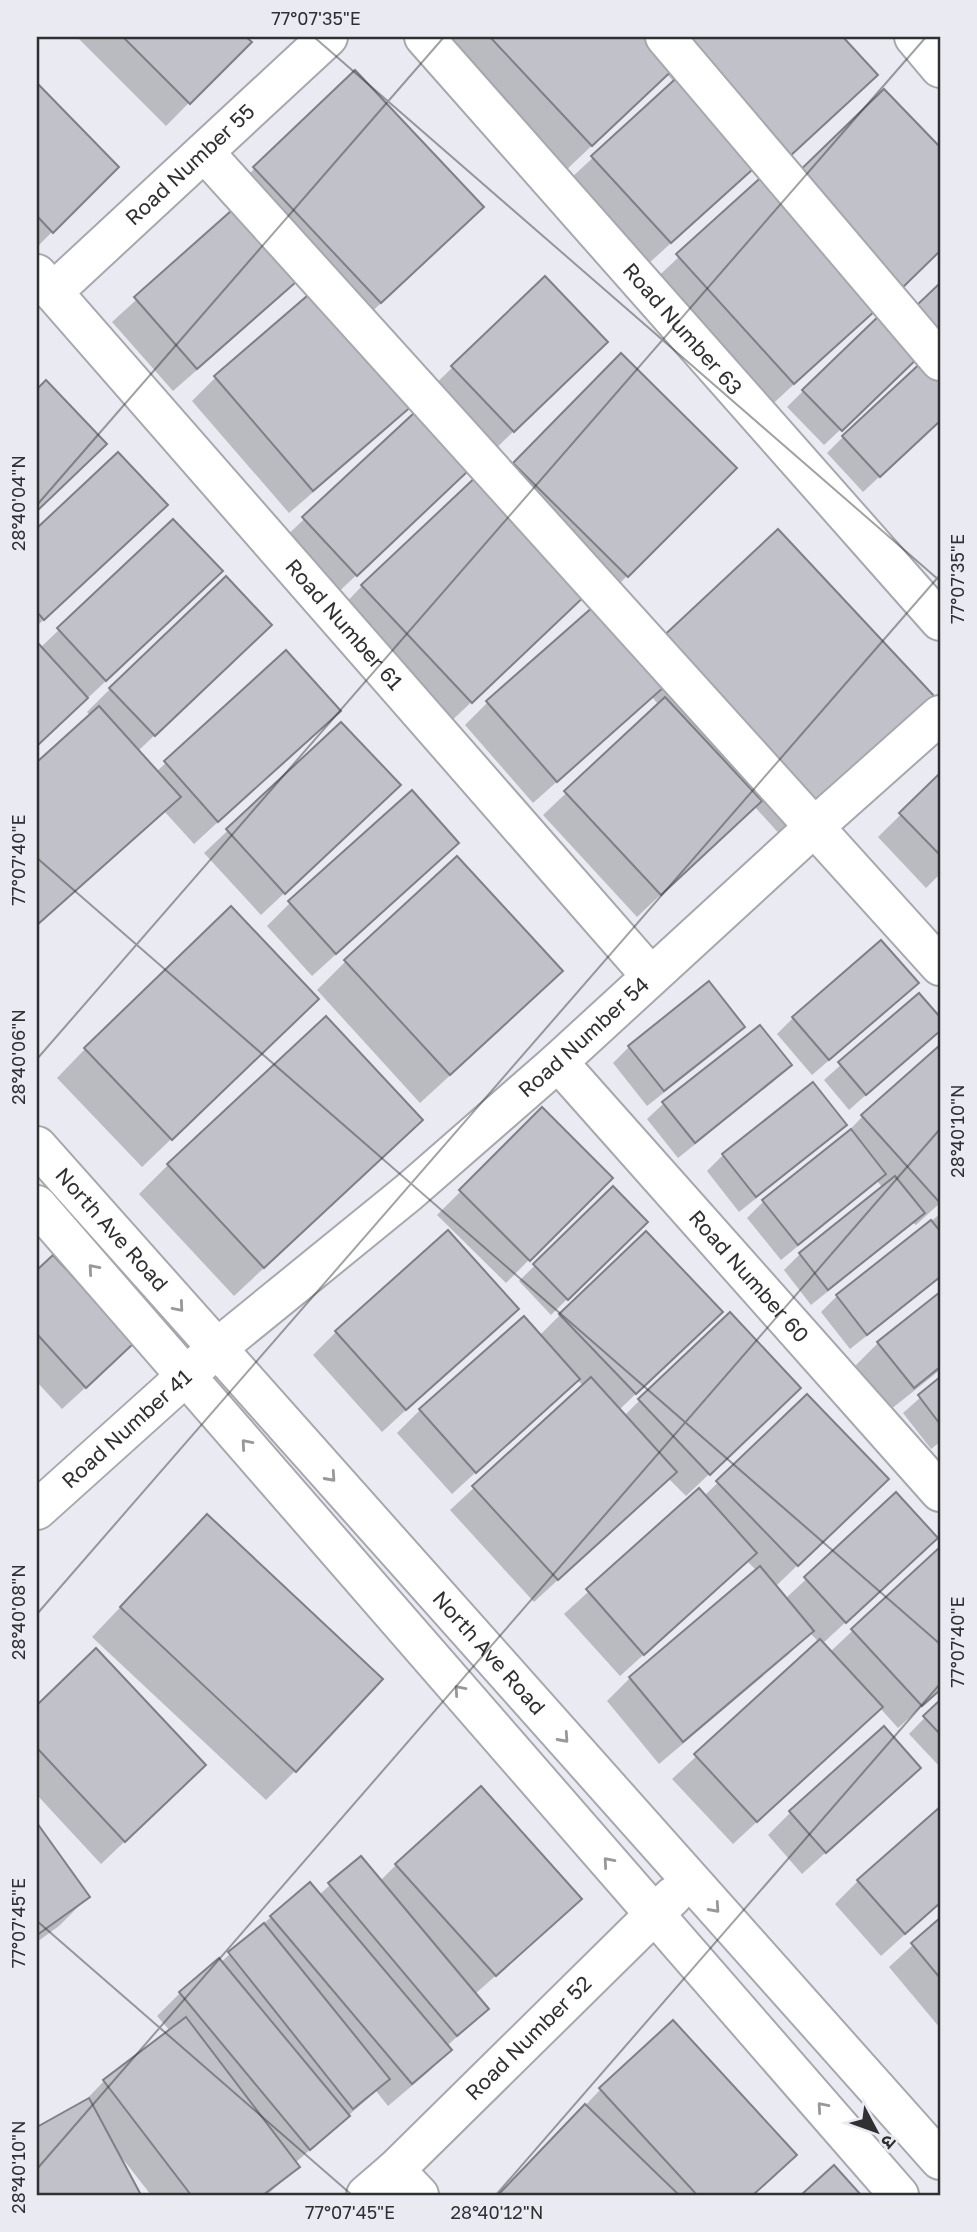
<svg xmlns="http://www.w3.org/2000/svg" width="977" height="2232" font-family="'Golos Text','Noto Sans Devanagari',sans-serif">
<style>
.shadow{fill:#0003}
.building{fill:#c1c2c9;stroke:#7f7f87;stroke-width:2}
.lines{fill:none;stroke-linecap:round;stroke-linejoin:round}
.minor-casing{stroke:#a7a7ae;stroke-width:42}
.minor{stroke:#fff;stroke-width:38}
.oneway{stroke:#989899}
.ticks{fill:none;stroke:#303033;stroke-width:2;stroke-opacity:0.45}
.labels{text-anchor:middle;stroke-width:5;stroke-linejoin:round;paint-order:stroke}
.street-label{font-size:21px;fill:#303033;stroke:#e9eaf2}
.neatline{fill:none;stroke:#303033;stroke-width:2.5}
.ticks-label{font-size:18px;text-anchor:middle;fill:#303033}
</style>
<rect width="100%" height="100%" fill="#e9eaf2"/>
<g class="shadow">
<polygon points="77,37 244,37 249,42 166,126"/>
<polygon points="434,37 841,37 876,75 770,175 783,189 884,92 940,149 940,249 874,313 873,311 764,412 649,285 764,177 754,167 647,265 569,180 674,82 667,74 562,174"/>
<polygon points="355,72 453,236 349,333 411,405 388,428 289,513 192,401 215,378 315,292 300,277 279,298 173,391 112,322 236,209 225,197"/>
<polygon points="37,86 117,167 37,247"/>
<polygon points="545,279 583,365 490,454 429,390"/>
<polygon points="621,355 735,468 598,605 586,593 442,730 334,615 362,586 491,487"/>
<polygon points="905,369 824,445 787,407 803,391"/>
<polygon points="940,376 940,420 863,492 827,453 843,437"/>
<polygon points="46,383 82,467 37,510 37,392"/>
<polygon points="413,416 443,494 332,598 280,542"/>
<polygon points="118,455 142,528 37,626 37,530"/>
<polygon points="173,521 198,594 37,746 37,645 40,648"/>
<polygon points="247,648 138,751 156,772 285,653 339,711 194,844 164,811 37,926 37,764 91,716 87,712 110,689"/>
<polygon points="640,662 933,697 783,838 754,806 637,917 543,815 659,705 652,697 533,803 465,725 488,702"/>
<polygon points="341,724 375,808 261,915 204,853"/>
<polygon points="940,776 940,874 926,888 878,837"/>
<polygon points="434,866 312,976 267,926 290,903"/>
<polygon points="346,961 532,1000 420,1103 317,990"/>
<polygon points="919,995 940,1019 940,1029 849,1110 824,1080"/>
<polygon points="900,999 812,1075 777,1034 793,1018"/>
<polygon points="288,1027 142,1167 57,1078 85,1049"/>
<polygon points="743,1027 727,1043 647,1106 613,1063 629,1047"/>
<polygon points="940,1047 940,1203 916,1225 913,1223 811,1305 784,1270 800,1254 883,1188 877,1181 781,1260 747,1218 763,1202 840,1140 863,1116"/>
<polygon points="790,1065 774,1081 678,1158 647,1119 663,1104"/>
<polygon points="813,1084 844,1125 828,1141 739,1212 707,1171 723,1155"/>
<polygon points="542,1110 610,1178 506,1283 437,1215"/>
<polygon points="391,1149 234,1296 139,1194 168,1165"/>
<polygon points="613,1189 645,1222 551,1315 519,1281"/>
<polygon points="940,1214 940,1278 850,1349 821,1312 837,1296"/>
<polygon points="53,1258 109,1366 62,1409 37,1382 37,1272"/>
<polygon points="940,1294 940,1370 890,1410 855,1366 878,1343"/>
<polygon points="516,1309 382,1432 313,1355 336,1332"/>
<polygon points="560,1315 698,1334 619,1410 624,1416 640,1400 776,1411 686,1496 668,1478 534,1602 450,1510 584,1386 577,1380 452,1494 397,1433 420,1410 539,1336"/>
<polygon points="940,1380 940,1442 931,1449 903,1413"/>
<polygon points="807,1397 863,1502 775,1587 785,1599 896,1495 912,1561 822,1644 830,1652 939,1549 940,1690 898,1728 880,1708 733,1844 672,1779 819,1642 810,1633 789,1654 659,1764 607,1701 630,1678 757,1571 747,1561 620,1676 564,1614 699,1491 704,1496"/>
<polygon points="207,1516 295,1771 266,1800 92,1637"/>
<polygon points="96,1651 181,1788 101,1864 37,1795 37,1707"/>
<polygon points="940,1702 940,1767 909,1734"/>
<polygon points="919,1768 802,1874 768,1835 791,1812"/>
<polygon points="940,1809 940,1903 881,1956 835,1904 858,1881"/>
<polygon points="37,1826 88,1897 59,1926 37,1942"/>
<polygon points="360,1858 380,1881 396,1865 556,1922 475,1994 487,2009 447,2046 450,2050 427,2073 388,2106 376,2091 295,2163 298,2167 267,2195 151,2195 119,2154 117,2155 139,2195 37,2195 37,2129 81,2105 104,2081 170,2031 157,2016 180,1993 220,1963 271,1917 319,1895"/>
<polygon points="940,1920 940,2028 889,1967"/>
<polygon points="673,2022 772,2178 753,2195 499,2195 600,2090"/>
</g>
<g class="building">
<polygon points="123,37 246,37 252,42 190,104"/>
<polygon points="490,37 654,37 679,64 592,146"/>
<polygon points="686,37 843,37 878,75 789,157"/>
<polygon points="355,70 484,207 381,303 253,167"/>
<polygon points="683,72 763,160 671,243 591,156"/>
<polygon points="37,83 119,167 53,233 37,216"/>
<polygon points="884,89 940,147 940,251 899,291 791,179"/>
<polygon points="768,171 886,301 794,384 676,254"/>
<polygon points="240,203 304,275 197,369 134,297"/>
<polygon points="545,276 608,342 514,432 451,366"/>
<polygon points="940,283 940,332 916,306"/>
<polygon points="314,290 413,405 313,491 214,376"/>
<polygon points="884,311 923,353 842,431 802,390"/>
<polygon points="621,353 737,468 628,577 513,463"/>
<polygon points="926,358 940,373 940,421 880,477 842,436"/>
<polygon points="46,380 107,444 37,511 37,389"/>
<polygon points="414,413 468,471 357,576 302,517"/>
<polygon points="118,452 168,505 44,620 37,612 37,528"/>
<polygon points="480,473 591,590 472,703 361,585"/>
<polygon points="173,519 223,571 106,681 57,628"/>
<polygon points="778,529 935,697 813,811 657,642"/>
<polygon points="226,576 272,625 155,736 109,688"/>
<polygon points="594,606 664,687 557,782 486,701"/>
<polygon points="37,642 88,698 37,746"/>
<polygon points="286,650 341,711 218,822 164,761"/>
<polygon points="665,697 762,801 661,895 564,791"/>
<polygon points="99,706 181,797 37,925 37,762"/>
<polygon points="341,722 401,785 285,894 226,829"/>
<polygon points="940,773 940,855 899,813"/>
<polygon points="412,790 459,843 336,954 288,901"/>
<polygon points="457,856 563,971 450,1075 344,960"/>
<polygon points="231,906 319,999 172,1140 84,1048"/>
<polygon points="881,940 919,983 829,1060 792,1017"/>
<polygon points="709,981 745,1027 664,1091 628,1046"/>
<polygon points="919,993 940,1017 940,1031 866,1095 838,1062"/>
<polygon points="326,1016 423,1120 264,1268 167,1164"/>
<polygon points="760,1025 792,1065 695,1143 662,1102"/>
<polygon points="940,1045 940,1203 861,1115"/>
<polygon points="813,1082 847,1125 756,1197 722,1154"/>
<polygon points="542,1107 613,1178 530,1261 459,1190"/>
<polygon points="851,1129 886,1174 798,1245 762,1200"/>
<polygon points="895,1176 925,1213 828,1290 799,1253"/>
<polygon points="613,1186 648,1222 568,1300 533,1264"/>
<polygon points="931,1220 940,1231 940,1277 867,1335 836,1295"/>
<polygon points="448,1230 519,1309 406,1410 335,1331"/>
<polygon points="646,1231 723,1312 636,1394 559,1314"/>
<polygon points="53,1255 134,1343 86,1388 37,1334 37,1270"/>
<polygon points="940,1292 940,1367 914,1388 877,1342"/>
<polygon points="730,1312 801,1388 710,1475 638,1399"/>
<polygon points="524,1316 580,1379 476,1473 419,1409"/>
<polygon points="591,1377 677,1472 558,1580 472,1486"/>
<polygon points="940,1377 940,1424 918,1395"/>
<polygon points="807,1394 889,1479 798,1566 716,1481"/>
<polygon points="699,1488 757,1553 644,1655 586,1589"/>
<polygon points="896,1492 938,1538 846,1623 804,1577"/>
<polygon points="207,1514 383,1679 296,1772 120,1607"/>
<polygon points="940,1547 940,1690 922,1706 851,1629"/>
<polygon points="760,1566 814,1631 683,1742 629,1677"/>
<polygon points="820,1639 883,1707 757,1822 694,1754"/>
<polygon points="96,1648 206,1765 125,1842 37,1748 37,1705"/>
<polygon points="940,1700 940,1734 923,1716"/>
<polygon points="884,1726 921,1768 826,1853 789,1811"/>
<polygon points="481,1786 582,1899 496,1976 395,1864"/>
<polygon points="940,1807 940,1903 905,1934 857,1880"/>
<polygon points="37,1823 90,1897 37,1935"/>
<polygon points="361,1856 489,2009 457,2036 328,1883"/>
<polygon points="310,1882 452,2050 412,2084 270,1916"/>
<polygon points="940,1918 940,1978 911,1943"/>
<polygon points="264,1923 390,2079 353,2109 228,1952"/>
<polygon points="219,1958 350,2116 310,2150 179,1992"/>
<polygon points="186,2017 300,2167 263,2195 191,2195 103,2080"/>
<polygon points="673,2020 797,2155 753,2195 697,2195 599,2088"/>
<polygon points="89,2098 141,2195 37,2195 37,2127"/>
<polygon points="585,2104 679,2195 498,2195"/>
<polygon points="834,2165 861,2195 801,2195"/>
</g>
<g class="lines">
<defs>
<g id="minor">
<path id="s1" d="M 424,37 L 940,621"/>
<polyline points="665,37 940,361"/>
<polyline points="914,37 940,68"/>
<polyline points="204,152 940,966"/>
<path id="s2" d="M 37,274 L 651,976"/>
<path id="s3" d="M 53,292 L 328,37"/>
<path id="s4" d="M 558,1062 L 940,1492"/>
<path id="s5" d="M 37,1146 L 940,2160"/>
<polyline points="37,1205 899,2195"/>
<path id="s6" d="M 37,1510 L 216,1349 L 409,1192 L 558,1062 L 813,828 L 940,715"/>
<polyline points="395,2170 419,2195"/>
<path id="s7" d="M 366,2195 L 395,2170 L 673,1896"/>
</g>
</defs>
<use href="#minor" class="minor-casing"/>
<use href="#minor" class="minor"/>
</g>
<defs><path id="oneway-chevron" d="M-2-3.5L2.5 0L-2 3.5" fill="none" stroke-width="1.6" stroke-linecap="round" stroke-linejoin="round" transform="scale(1.75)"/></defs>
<g class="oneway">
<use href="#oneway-chevron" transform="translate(93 1269) rotate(-131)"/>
<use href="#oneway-chevron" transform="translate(179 1307) rotate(49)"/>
<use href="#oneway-chevron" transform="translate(246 1444) rotate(-131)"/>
<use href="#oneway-chevron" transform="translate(331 1477) rotate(48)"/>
<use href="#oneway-chevron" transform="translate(459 1690) rotate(-131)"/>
<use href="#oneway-chevron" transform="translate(564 1738) rotate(48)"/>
<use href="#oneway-chevron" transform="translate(608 1862) rotate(-131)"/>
<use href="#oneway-chevron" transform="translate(715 1908) rotate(48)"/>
<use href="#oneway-chevron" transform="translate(822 2107) rotate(-131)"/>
</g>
<path class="ticks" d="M 314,37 L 940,581M 37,505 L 444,37M 37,858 L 940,1644M 37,1059 L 926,37M 37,1614 L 940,575M 37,1921 L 352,2195M 37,2169 L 940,1129M 496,2195 L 940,1684"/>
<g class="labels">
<g class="street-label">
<text dy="7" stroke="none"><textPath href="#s3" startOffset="187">Road Number 55</textPath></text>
<text dy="7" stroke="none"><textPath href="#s1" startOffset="390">Road Number 63</textPath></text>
<text dy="7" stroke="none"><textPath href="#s2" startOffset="466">Road Number 61</textPath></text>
<text dy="7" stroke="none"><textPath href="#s6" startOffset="723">Road Number 54</textPath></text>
<text dy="7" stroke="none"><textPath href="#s5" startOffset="112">North Ave Road</textPath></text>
<text dy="7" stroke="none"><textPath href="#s4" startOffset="287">Road Number 60</textPath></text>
<text dy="7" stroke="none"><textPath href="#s6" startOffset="121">Road Number 41</textPath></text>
<text dy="7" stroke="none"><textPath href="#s5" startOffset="679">North Ave Road</textPath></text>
<text dy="7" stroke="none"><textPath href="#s7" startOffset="226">Road Number 52</textPath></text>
</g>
</g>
<rect width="977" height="2232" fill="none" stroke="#e9eaf2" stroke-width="77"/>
<g transform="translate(876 2131) rotate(131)" stroke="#e9eaf2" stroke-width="5" paint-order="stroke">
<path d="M0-5L12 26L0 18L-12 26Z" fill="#303033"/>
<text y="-10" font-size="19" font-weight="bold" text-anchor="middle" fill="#303033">उ</text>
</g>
<rect x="38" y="38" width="901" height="2156" class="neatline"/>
<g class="ticks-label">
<text x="316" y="25">77°07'35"E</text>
<text transform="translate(19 503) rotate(-90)" y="6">28°40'04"N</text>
<text transform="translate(958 579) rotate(-90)" y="6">77°07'35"E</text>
<text transform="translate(19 860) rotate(-90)" y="6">77°07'40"E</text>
<text transform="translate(19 1057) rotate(-90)" y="6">28°40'06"N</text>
<text transform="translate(958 1131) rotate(-90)" y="6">28°40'10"N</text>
<text transform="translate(19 1612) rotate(-90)" y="6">28°40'08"N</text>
<text transform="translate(958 1642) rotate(-90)" y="6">77°07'40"E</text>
<text transform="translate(19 1923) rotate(-90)" y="6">77°07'45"E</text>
<text transform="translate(19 2167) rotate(-90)" y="6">28°40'10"N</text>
<text x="350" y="2219">77°07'45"E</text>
<text x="497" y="2219">28°40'12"N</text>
</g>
</svg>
